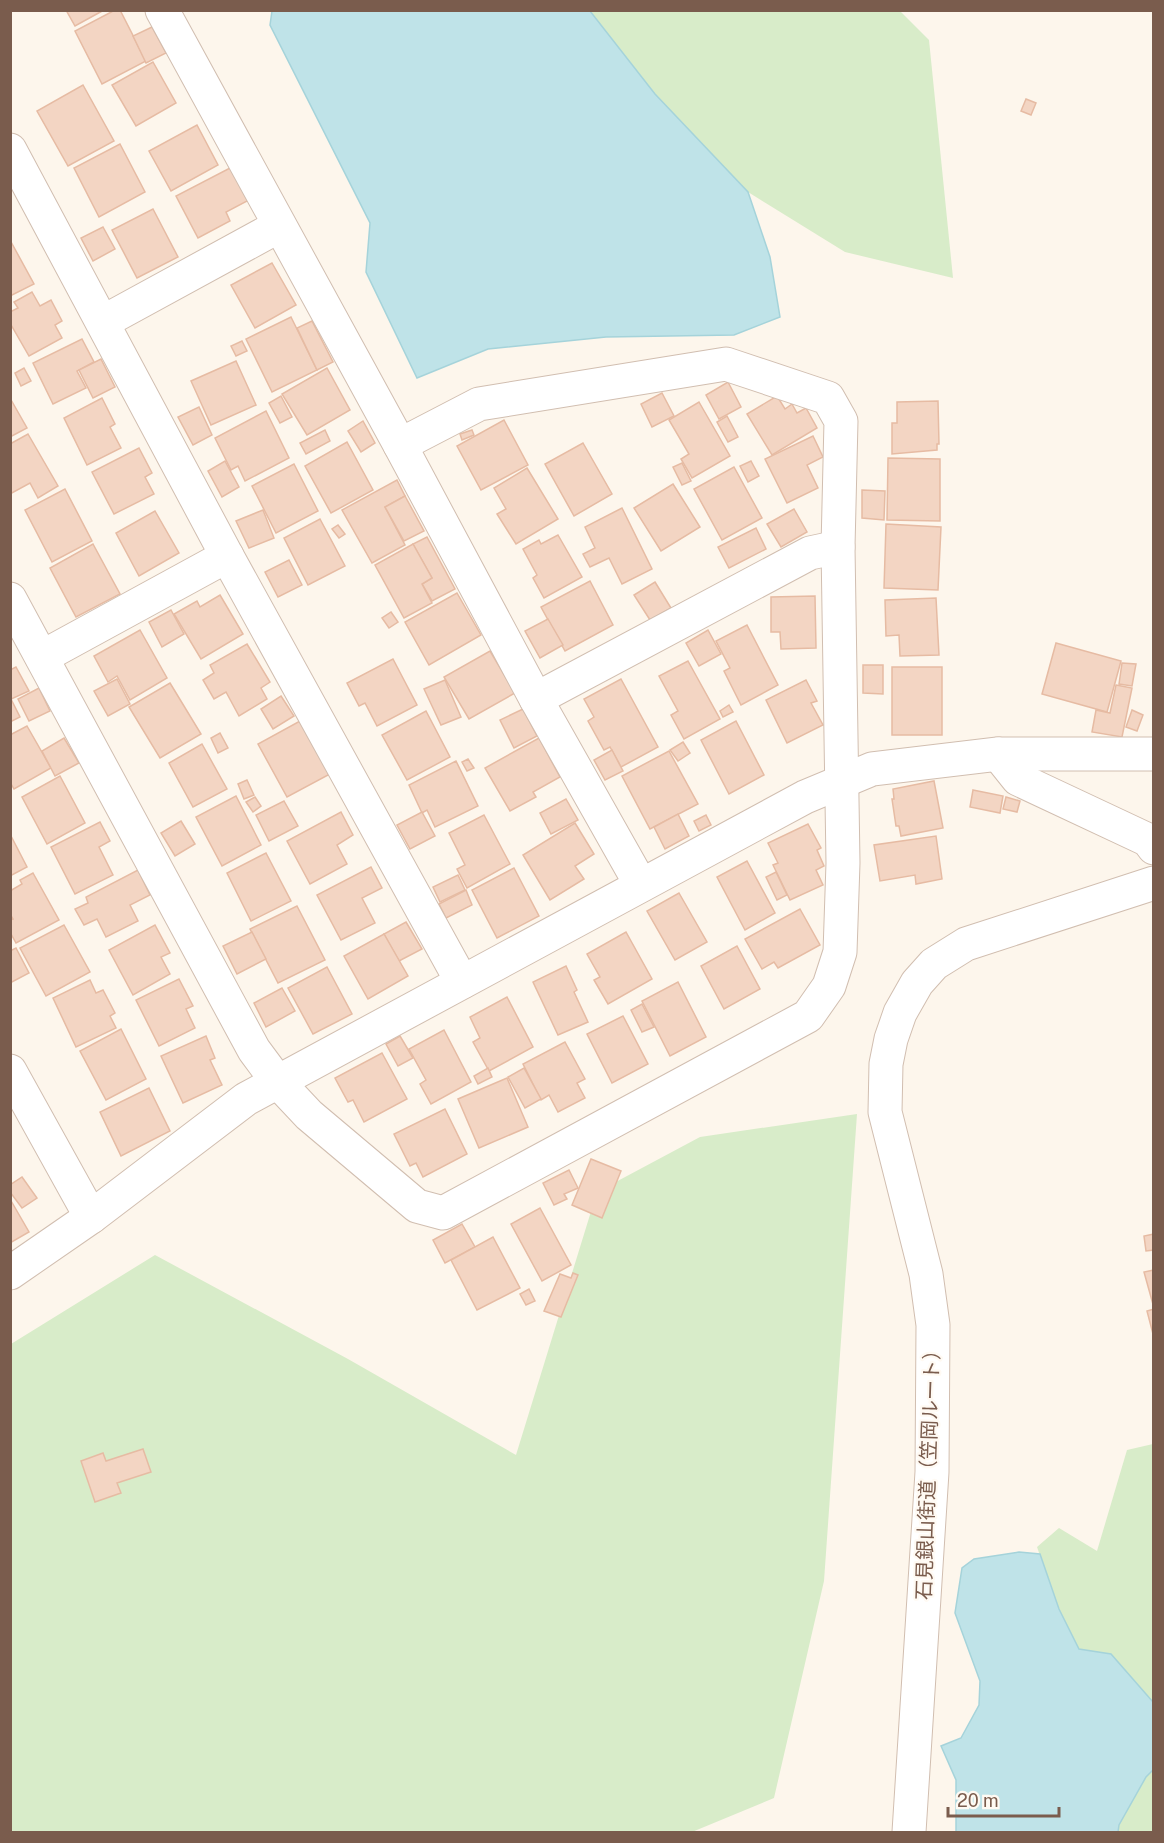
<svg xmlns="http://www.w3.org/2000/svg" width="1164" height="1843" font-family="'Public Sans','Noto Sans JP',sans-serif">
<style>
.green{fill:#d8ecc9}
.water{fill:#bfe3e8;stroke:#a5d3da;stroke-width:1.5}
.building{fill:#f3d5c3;stroke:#e6bba3;stroke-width:1.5}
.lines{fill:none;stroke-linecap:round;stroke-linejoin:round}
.minor-casing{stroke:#d1beb0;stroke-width:35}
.minor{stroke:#fff;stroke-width:33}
.labels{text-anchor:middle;stroke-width:4.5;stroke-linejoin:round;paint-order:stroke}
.street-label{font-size:20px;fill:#7a5c4d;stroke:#fffaf3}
</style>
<rect width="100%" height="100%" fill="#fdf6ec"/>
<g class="green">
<polygon points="590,11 900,11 929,40 953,278 845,252 748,192 655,94"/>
<polygon points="857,1114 824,1581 774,1798 692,1832 11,1832 11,1344 155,1255 348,1359 516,1455 597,1192 700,1137"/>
<polygon points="1153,1444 1153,1702 1111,1654 1079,1649 1059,1609 1037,1547 1059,1528 1097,1551 1127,1450"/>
<polygon points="1153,1770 1153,1832 1118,1832 1119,1825 1146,1777"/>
</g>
<g class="water">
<polygon points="272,11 590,11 655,94 748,192 770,257 780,317 734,335 606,337 488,349 417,378 366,272 370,223 270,25"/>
<polygon points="1019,1552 1040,1554 1059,1609 1079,1649 1111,1654 1153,1702 1153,1770 1146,1777 1119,1825 1118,1832 956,1832 956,1780 941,1746 961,1738 979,1705 980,1681 955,1613 962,1568 974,1559"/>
</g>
<g class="building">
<polygon points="66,10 104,10 75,26"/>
<polygon points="115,10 120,10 146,61 102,84 75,31"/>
<polygon points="152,27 166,53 146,63 133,36"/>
<polygon points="153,62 176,103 136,126 112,85"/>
<polygon points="83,85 114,141 68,166 37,111"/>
<polygon points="1026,99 1036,103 1031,115 1021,111"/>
<polygon points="197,125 218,165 171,191 149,151"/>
<polygon points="120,144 145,192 99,217 74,168"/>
<polygon points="230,168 249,200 226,212 230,221 198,238 176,196"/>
<polygon points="153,209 178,257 137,278 112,230"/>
<polygon points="103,227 115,249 93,261 81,238"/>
<polygon points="10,240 34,284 10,296"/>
<polygon points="272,263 296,305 255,328 231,285"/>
<polygon points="32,292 40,306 51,300 62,321 55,325 62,338 29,356 10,323 10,312 18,308 14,302"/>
<polygon points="291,317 317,370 272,392 246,339"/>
<polygon points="312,321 333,362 317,370 297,328"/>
<polygon points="82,339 94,362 77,371 86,388 53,404 33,363"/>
<polygon points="242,341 247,351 236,356 231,346"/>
<polygon points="101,359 115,387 93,398 79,370"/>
<polygon points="236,361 256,405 211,425 191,381"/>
<polygon points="24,368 31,381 21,386 15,373"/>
<polygon points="327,368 350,410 307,435 282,394"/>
<polygon points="728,382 741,407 719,419 706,395"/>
<polygon points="662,393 674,416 652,427 641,404"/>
<polygon points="281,396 292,417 280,423 269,403"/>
<polygon points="777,396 785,409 792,404 797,413 806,408 817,428 772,455 747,414"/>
<polygon points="10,398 27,428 10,437"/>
<polygon points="102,398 115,424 110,427 121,448 87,465 64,418"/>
<polygon points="938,401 939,444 937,444 937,450 892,454 892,423 897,423 897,402"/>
<polygon points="699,402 730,456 692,478 681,459 689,454 669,420"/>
<polygon points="199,407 212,435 193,445 178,417"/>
<polygon points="266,411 289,458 245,481 238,466 231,470 215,438"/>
<polygon points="727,416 738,437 728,442 717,422"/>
<polygon points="504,420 528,465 481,490 457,446"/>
<polygon points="363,421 375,443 361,452 348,431"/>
<polygon points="325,430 330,441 306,454 300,443"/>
<polygon points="472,430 474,435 462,440 460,434"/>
<polygon points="28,434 58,486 38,498 30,483 10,494 10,444"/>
<polygon points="813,436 823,457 807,465 818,488 787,503 765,459"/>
<polygon points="347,442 373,490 331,513 305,466"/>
<polygon points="583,443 612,494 574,516 545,464"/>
<polygon points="139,448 152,473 145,477 154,494 114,514 92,472"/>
<polygon points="888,458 940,459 940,521 887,520"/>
<polygon points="225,461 239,487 222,497 208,471"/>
<polygon points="751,461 759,476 748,482 740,466"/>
<polygon points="682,463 691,481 682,485 673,467"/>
<polygon points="294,464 318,511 276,533 252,486"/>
<polygon points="734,467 762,518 722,540 694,489"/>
<polygon points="527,468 558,519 516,544 497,514 506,509 494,488"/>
<polygon points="397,480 405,496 385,507 405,545 372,563 342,510"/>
<polygon points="673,484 700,527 661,551 634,508"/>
<polygon points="65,489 92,541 52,562 25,510"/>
<polygon points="862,490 885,491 884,520 862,518"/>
<polygon points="405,496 424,531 404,541 385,507"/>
<polygon points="622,508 652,569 622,584 609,558 590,567 583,554 595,548 585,527"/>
<polygon points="794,509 807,532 781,547 767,524"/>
<polygon points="263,510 274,538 249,548 236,521"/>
<polygon points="155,511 179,553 139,576 116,533"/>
<polygon points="320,519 345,566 308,585 284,538"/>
<polygon points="886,524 941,527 938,590 884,588"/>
<polygon points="338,525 345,534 339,538 332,529"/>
<polygon points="756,528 766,549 729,568 718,547"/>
<polygon points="558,535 582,577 544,598 533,578 537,575 523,549 539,540 541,544"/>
<polygon points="427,537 455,589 432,601 422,584 432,578 413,544"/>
<polygon points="93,544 120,594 76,617 50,568"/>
<polygon points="413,544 432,578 422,584 432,603 404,618 375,565"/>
<polygon points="289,560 302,585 278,597 265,572"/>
<polygon points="590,581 613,625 565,651 541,607"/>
<polygon points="655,582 671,608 650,620 634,595"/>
<polygon points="457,593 481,635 429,665 405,622"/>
<polygon points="220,595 243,634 201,659 174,614 197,601 200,607"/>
<polygon points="815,596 816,648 781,649 780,632 771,632 771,597"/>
<polygon points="936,598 939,655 900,656 899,635 886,636 885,600"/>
<polygon points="171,610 184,634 162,647 149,622"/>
<polygon points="391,612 398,622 389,628 382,618"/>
<polygon points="548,619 563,645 540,658 525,631"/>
<polygon points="747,625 778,685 741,705 724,671 730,668 716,641"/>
<polygon points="140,630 167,678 130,700 117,676 108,682 94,656"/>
<polygon points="708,630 721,654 699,666 686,643"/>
<polygon points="1056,643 1121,661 1107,712 1042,694"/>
<polygon points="247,644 270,682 261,688 267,699 239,716 226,692 214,699 203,680 214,673 210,665"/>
<polygon points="490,651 515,693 469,719 444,677"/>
<polygon points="393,659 417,705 377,726 365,703 359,706 347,683"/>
<polygon points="688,661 720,719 684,739 671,715 678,711 659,676"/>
<polygon points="1122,663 1136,664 1132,686 1119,684"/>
<polygon points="863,665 883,665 883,694 863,693"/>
<polygon points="16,667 29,691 11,699 20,717 10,722 10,670"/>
<rect x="892" y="667" width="50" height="68"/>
<polygon points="117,679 130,704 108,716 94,691"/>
<polygon points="621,679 658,747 621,767 610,747 604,750 588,721 594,717 584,699"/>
<polygon points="445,680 461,717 441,725 424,689"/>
<polygon points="806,680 817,701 811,703 823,725 787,743 766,700"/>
<polygon points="170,683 201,734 160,758 129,707"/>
<polygon points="1116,685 1132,688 1122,737 1092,732 1096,710 1110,713"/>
<polygon points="39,688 50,711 29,721 18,699"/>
<polygon points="281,696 294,716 273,729 261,709"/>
<polygon points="729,705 733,712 723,717 720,711"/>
<polygon points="523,709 537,736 514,748 500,720"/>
<polygon points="1132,710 1143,715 1137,731 1126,727"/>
<polygon points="426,711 450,757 407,780 382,735"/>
<polygon points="300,721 330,774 287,797 258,744"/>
<polygon points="736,721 764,775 729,794 701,740"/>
<polygon points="27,726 51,768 14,789 10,782 10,735"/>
<polygon points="220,733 228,748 218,753 211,738"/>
<polygon points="64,738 79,763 55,776 42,751"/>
<polygon points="539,738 560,777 533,792 536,797 510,811 485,768"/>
<polygon points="683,742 690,753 678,761 670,750"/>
<polygon points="202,744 227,789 193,807 169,763"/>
<polygon points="612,750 623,771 605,780 594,760"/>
<polygon points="669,751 698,804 650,829 622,776"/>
<polygon points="468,759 474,768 467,771 462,762"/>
<polygon points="456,761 478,806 435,827 427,810 422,813 409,785"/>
<polygon points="60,776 85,823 47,844 22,797"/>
<polygon points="247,780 254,795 244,799 238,784"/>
<polygon points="934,781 943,828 901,836 899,826 896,826 892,799 894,799 893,789"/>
<polygon points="973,790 1003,796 1000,813 970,807"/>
<polygon points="236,796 261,845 222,866 196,817"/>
<polygon points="255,797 261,806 253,812 246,802"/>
<polygon points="1006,797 1020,801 1017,812 1003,809"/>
<polygon points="566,799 578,820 551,834 540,813"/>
<polygon points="284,801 298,826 269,841 256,815"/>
<polygon points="341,812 353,835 337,845 347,864 310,884 287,841"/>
<polygon points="422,812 435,836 410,849 397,825"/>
<polygon points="678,814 689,836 665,849 654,827"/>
<polygon points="484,815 510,864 467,888 457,869 465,865 449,833"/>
<polygon points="706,815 711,825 699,831 694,821"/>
<polygon points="181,821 195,844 175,856 161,833"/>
<polygon points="100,822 110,841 99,847 113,875 75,894 51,847"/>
<polygon points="575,823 594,854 575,866 584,879 550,900 523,855"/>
<polygon points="808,824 821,848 817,850 824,866 816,870 823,885 790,900 773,865 778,863 768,843"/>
<polygon points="10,834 27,867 10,876"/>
<polygon points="936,836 942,879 916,884 915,875 880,881 874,845"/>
<polygon points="266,853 291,901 251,921 227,873"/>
<polygon points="747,861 775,913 745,930 717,877"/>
<polygon points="371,867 382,888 362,898 375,923 341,940 317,895"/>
<polygon points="514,868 539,916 497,938 472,890"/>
<polygon points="138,870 150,895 130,905 138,921 106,937 97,919 84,925 75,909 88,903 86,897"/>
<polygon points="776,872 787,895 777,900 766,877"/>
<polygon points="33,873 59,920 16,943 10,932 10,920 13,919 10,914 10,891 22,884 20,880"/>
<polygon points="458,875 465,890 440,902 433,887"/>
<polygon points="466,890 472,905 446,918 439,904"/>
<polygon points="679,893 707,942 675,960 647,911"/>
<polygon points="297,906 325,960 278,983 250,929"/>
<polygon points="800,909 820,945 778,968 774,962 762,969 745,939"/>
<polygon points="406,922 422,949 399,961 384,934"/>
<polygon points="64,925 90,972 46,996 20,948"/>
<polygon points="155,925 170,953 161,957 170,974 133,995 109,950"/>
<polygon points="252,932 266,959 237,974 223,946"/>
<polygon points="626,932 652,979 608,1004 594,980 600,977 587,954"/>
<polygon points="384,934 408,976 368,999 344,956"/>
<polygon points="737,946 760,989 724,1009 701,966"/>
<polygon points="16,948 29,973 10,983 10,951"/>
<polygon points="566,966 577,990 574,992 588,1022 558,1035 533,982"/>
<polygon points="327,967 352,1014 313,1034 288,988"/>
<polygon points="179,979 193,1006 186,1009 195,1028 159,1046 136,1000"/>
<polygon points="90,980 96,993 103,990 115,1013 110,1016 116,1028 76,1047 53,998"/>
<polygon points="678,982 706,1037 670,1056 642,1001"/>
<polygon points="282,988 295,1011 266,1027 254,1003"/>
<polygon points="507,997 533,1047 489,1071 473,1042 480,1038 470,1017"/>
<polygon points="642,1004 654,1027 642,1032 631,1010"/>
<polygon points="623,1016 648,1064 612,1083 587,1034"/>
<polygon points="121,1029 146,1079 106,1100 80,1051"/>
<polygon points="444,1030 471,1082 431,1104 420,1084 426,1080 409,1049"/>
<polygon points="206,1036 215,1058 210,1060 222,1085 183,1103 161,1056"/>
<polygon points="400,1036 413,1058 398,1066 386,1044"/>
<polygon points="565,1042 585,1079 577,1083 585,1098 558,1112 549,1095 541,1100 523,1064"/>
<polygon points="382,1053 407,1099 364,1122 353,1100 348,1102 335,1078"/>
<polygon points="488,1068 492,1077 478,1084 474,1076"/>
<polygon points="524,1068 541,1099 525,1108 508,1077"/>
<polygon points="507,1078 528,1127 479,1148 458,1099"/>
<polygon points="149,1088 170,1131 121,1156 100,1112"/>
<polygon points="445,1109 467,1154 423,1177 416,1163 410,1166 394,1134"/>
<polygon points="591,1159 621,1171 602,1218 572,1205"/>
<polygon points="569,1170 578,1188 564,1194 567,1199 554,1205 543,1183"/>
<polygon points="22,1177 37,1198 22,1208 10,1192 10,1185"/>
<polygon points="10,1199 29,1232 10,1243"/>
<polygon points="540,1208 571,1265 542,1281 511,1224"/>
<polygon points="462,1224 475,1247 445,1263 433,1240"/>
<polygon points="1154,1234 1154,1250 1146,1251 1144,1236"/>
<polygon points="493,1237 520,1288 477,1310 451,1260"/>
<polygon points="1154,1270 1154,1308 1144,1272"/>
<polygon points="573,1273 578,1275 561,1317 544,1311 560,1274 571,1278"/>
<polygon points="529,1289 535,1301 526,1305 520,1294"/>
<polygon points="1154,1309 1154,1334 1153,1334 1147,1311"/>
<polygon points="143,1449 151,1472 117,1483 121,1493 95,1502 81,1461 103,1453 106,1461"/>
</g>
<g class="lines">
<defs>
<g id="minor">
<polyline points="162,10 400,445 536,699 641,885"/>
<polyline points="10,150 227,556 462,982"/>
<polyline points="103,322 279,226"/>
<polyline points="10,599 254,1050 277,1081 309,1115 417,1206 443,1213 808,1016 829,986 840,952 843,863 838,547 841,421 828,398 726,364 479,404 400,445"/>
<polyline points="42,657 227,556"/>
<polyline points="536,699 810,553 838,547"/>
<polyline points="998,754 1018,779 1148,840 1154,848"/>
<polyline points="10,1071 91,1217"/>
<polyline points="10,1273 91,1217 246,1099 805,797 872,769 998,754 1154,754"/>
<polyline points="909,1832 932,1472 933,1325 926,1274 885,1112 886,1064 891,1039 900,1013 917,983 934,964 966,944 1154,883"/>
</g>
</defs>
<use href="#minor" class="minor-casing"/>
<use href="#minor" class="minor"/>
</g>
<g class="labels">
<g class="street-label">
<text transform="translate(928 1470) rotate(-88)" y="7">石見銀山街道（笠岡ルート）</text>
</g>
</g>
<rect width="1164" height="1843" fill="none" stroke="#7a5c4d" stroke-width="24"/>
<path d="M948 1807v9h111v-9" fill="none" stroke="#7a5c4d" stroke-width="3"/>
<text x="957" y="1807" font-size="18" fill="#7a5c4d" stroke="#fffaf3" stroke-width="4.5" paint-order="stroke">20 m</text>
</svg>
